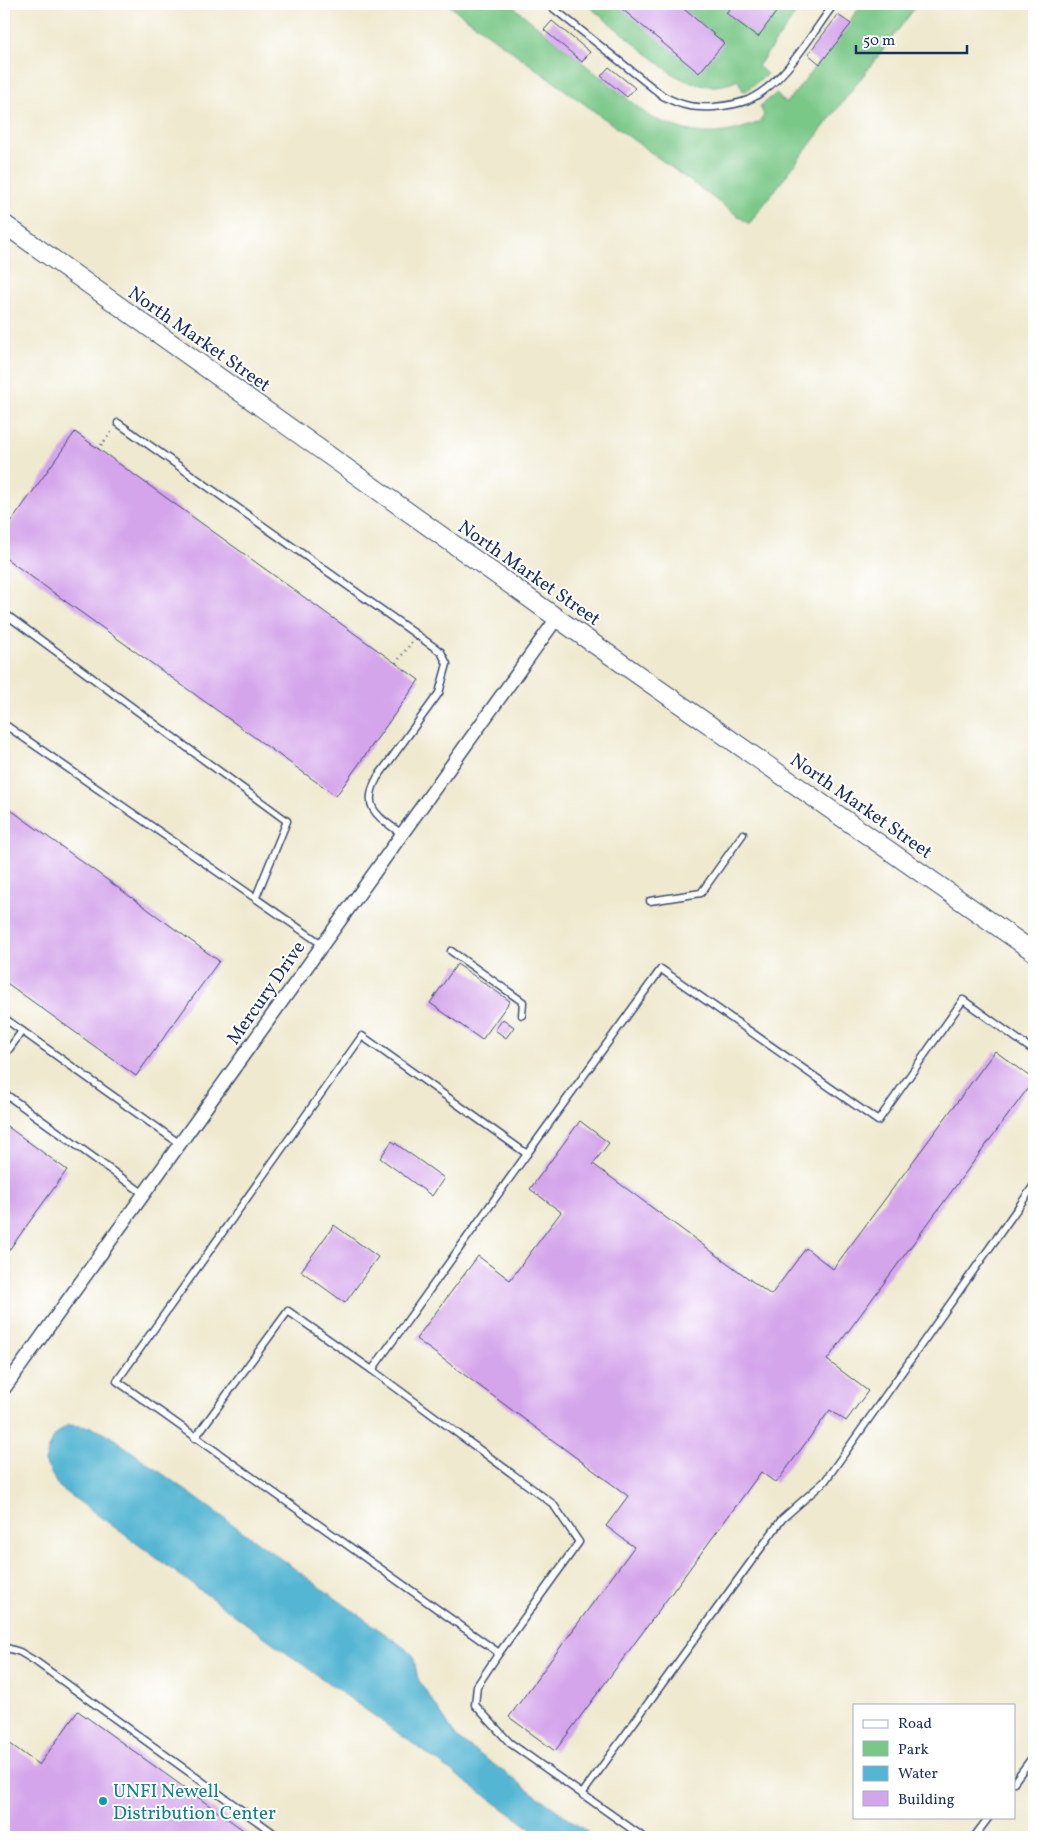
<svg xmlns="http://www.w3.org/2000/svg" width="1038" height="1841" font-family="Vollkorn,serif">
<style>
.green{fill:#7ac888;stroke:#4a7c73}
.water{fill:#54b6d3;stroke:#387298}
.building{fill:#d4a5eb}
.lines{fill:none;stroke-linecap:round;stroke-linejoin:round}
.service-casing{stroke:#3b4b6f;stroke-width:9}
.minor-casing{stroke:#3b4b6f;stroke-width:15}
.secondary-casing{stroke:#3b4b6f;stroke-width:20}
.path{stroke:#3b4b6f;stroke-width:2.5;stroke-dasharray:1 4;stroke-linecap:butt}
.service{stroke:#fff;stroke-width:6}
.minor{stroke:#fff;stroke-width:12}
.secondary{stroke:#fff;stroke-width:18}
.culture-dot{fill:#0f9aa8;stroke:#fff;stroke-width:2}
.labels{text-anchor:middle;stroke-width:4;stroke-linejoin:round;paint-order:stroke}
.street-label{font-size:19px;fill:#1b2f5e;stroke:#fff}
.culture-label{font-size:19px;fill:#0d838f;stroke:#fff;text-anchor:start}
</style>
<rect width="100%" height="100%" fill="#fff"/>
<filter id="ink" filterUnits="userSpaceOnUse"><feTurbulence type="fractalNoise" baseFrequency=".02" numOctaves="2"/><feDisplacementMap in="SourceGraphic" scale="10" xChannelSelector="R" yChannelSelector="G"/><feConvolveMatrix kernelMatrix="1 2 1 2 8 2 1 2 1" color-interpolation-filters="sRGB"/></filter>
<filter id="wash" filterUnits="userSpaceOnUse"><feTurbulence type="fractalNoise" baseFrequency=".0096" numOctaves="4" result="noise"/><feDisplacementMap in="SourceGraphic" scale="20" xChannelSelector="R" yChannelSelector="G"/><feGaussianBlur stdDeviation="1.12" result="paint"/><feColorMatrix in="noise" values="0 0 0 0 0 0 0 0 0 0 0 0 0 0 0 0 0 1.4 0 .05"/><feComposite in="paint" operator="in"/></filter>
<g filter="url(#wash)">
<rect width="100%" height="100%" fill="#efe9cf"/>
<g class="green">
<path d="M 447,4 L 510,4 L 650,117 C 694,136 715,139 760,122 L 764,115 L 760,106 L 776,94 L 786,103 L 798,89 L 862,4 L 918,4 L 749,224 Z"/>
<path d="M 586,4 L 803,4 L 758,66 L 767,74 L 746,91 L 743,91 L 738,80 C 715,91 693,86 671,73 Z"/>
</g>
<path class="water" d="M 68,1425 L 91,1427 L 110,1436 L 406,1649 L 413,1655 L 418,1679 L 457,1738 L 594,1837 L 543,1837 L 288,1654 L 58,1486 L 45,1462 C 50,1444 52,1435 68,1425 Z"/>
<g id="blocks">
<g class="building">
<polygon points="616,4 678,4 724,43 699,73"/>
<polygon points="733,4 782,4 758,37 726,13"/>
<polygon points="838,15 851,24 820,64 808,54"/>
<polygon points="552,21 590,52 582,62 544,30"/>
<polygon points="609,67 635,88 627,97 601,76"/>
<polygon points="75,432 419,680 336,796 4,557 4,532"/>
<polygon points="4,805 219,961 136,1076 4,981"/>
<polygon points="457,964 510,1001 482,1040 430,1003"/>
<polygon points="503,1019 514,1027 506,1038 495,1030"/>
<polygon points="995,1051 1034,1080 827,1360 868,1391 846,1421 830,1410 776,1483 761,1472 555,1751 509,1717 634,1547 606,1526 628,1496 416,1339 478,1256 510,1280 561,1212 530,1189 580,1121 609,1143 593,1164 771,1295 806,1248 833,1269"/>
<polygon points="4,1124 67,1170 4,1257"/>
<polygon points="392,1141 444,1178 432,1196 380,1158"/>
<polygon points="334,1225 378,1257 345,1303 301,1271"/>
<polygon points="78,1711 253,1837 4,1837 4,1742 5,1740 39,1765"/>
</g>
</g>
</g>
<g filter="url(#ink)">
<use href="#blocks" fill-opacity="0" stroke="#3b4b6f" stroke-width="1"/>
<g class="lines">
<defs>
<g id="service">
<path d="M 548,4 L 663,96 C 682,106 693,108 714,107 C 725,106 738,104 748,100 C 784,84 811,35 834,4"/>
<path d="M 118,423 L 441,652 L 447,664 L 439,693 L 377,778 C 360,810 380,817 403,835"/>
<polyline points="4,613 287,821 256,897"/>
<polyline points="4,724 323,945"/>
<polyline points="650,901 701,893 743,834"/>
<polyline points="451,951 523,1002 522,1015"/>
<polyline points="4,1018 180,1144"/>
<polyline points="4,1056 22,1031"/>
<polyline points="4,1093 144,1194"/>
<polyline points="195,1438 288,1311 372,1370"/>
<polyline points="4,1647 20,1652 35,1661 279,1837"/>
<polyline points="499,1653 579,1542 553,1504 372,1370 527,1154"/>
<polyline points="1014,1782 1034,1755"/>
<polyline points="582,1794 782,1519 825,1481 1034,1185"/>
<polyline points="643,1837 510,1743 475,1705 477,1686 499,1653 117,1381 362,1036 527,1154 661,969 878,1121 963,1000 1034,1051"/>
<polyline points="974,1837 989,1817"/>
</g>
<polyline id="minor" points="4,1389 557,618"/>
<polyline id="secondary" points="4,224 557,618 1034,952"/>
</defs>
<use href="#service" class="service-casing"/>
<use href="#minor" class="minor-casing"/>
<use href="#secondary" class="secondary-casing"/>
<g class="path">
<polyline points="98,449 113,430"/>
<polyline points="396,663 412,642"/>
</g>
<use href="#service" class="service"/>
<use href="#minor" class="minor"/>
<use href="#secondary" class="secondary"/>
</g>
</g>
<circle class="culture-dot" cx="103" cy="1801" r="5"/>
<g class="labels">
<g class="street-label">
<text transform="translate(200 338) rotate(35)" y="7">North Market Street</text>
<text transform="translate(530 572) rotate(35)" y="7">North Market Street</text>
<text transform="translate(862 805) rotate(35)" y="7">North Market Street</text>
<text transform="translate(265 992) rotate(-55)" y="7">Mercury Drive</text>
</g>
<g class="culture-label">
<text x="113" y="1797">UNFI Newell<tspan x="113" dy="22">Distribution Center</tspan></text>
</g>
</g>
<rect width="1038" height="1841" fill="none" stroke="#fff" stroke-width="20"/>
<rect x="853" y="1704" width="162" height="115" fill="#ffffff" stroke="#a4acbf"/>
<rect x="863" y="1720" width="25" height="8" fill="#ffffff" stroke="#a4acbf"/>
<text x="898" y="1728" font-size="15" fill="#1b2f5e">Road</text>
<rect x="863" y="1741" width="25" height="15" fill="#7ac888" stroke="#a4acbf"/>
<text x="898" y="1754" font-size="15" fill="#1b2f5e">Park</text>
<rect x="863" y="1766" width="25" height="15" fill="#54b6d3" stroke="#a4acbf"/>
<text x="898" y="1778" font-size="15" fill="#1b2f5e">Water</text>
<rect x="863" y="1791" width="25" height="15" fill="#d4a5eb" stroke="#a4acbf"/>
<text x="898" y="1804" font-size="15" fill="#1b2f5e">Building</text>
<path d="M856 45v8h111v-8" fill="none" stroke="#1b2f5e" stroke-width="2.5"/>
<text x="863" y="45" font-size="15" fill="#1b2f5e" stroke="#ffffff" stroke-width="4" paint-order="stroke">50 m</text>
</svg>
